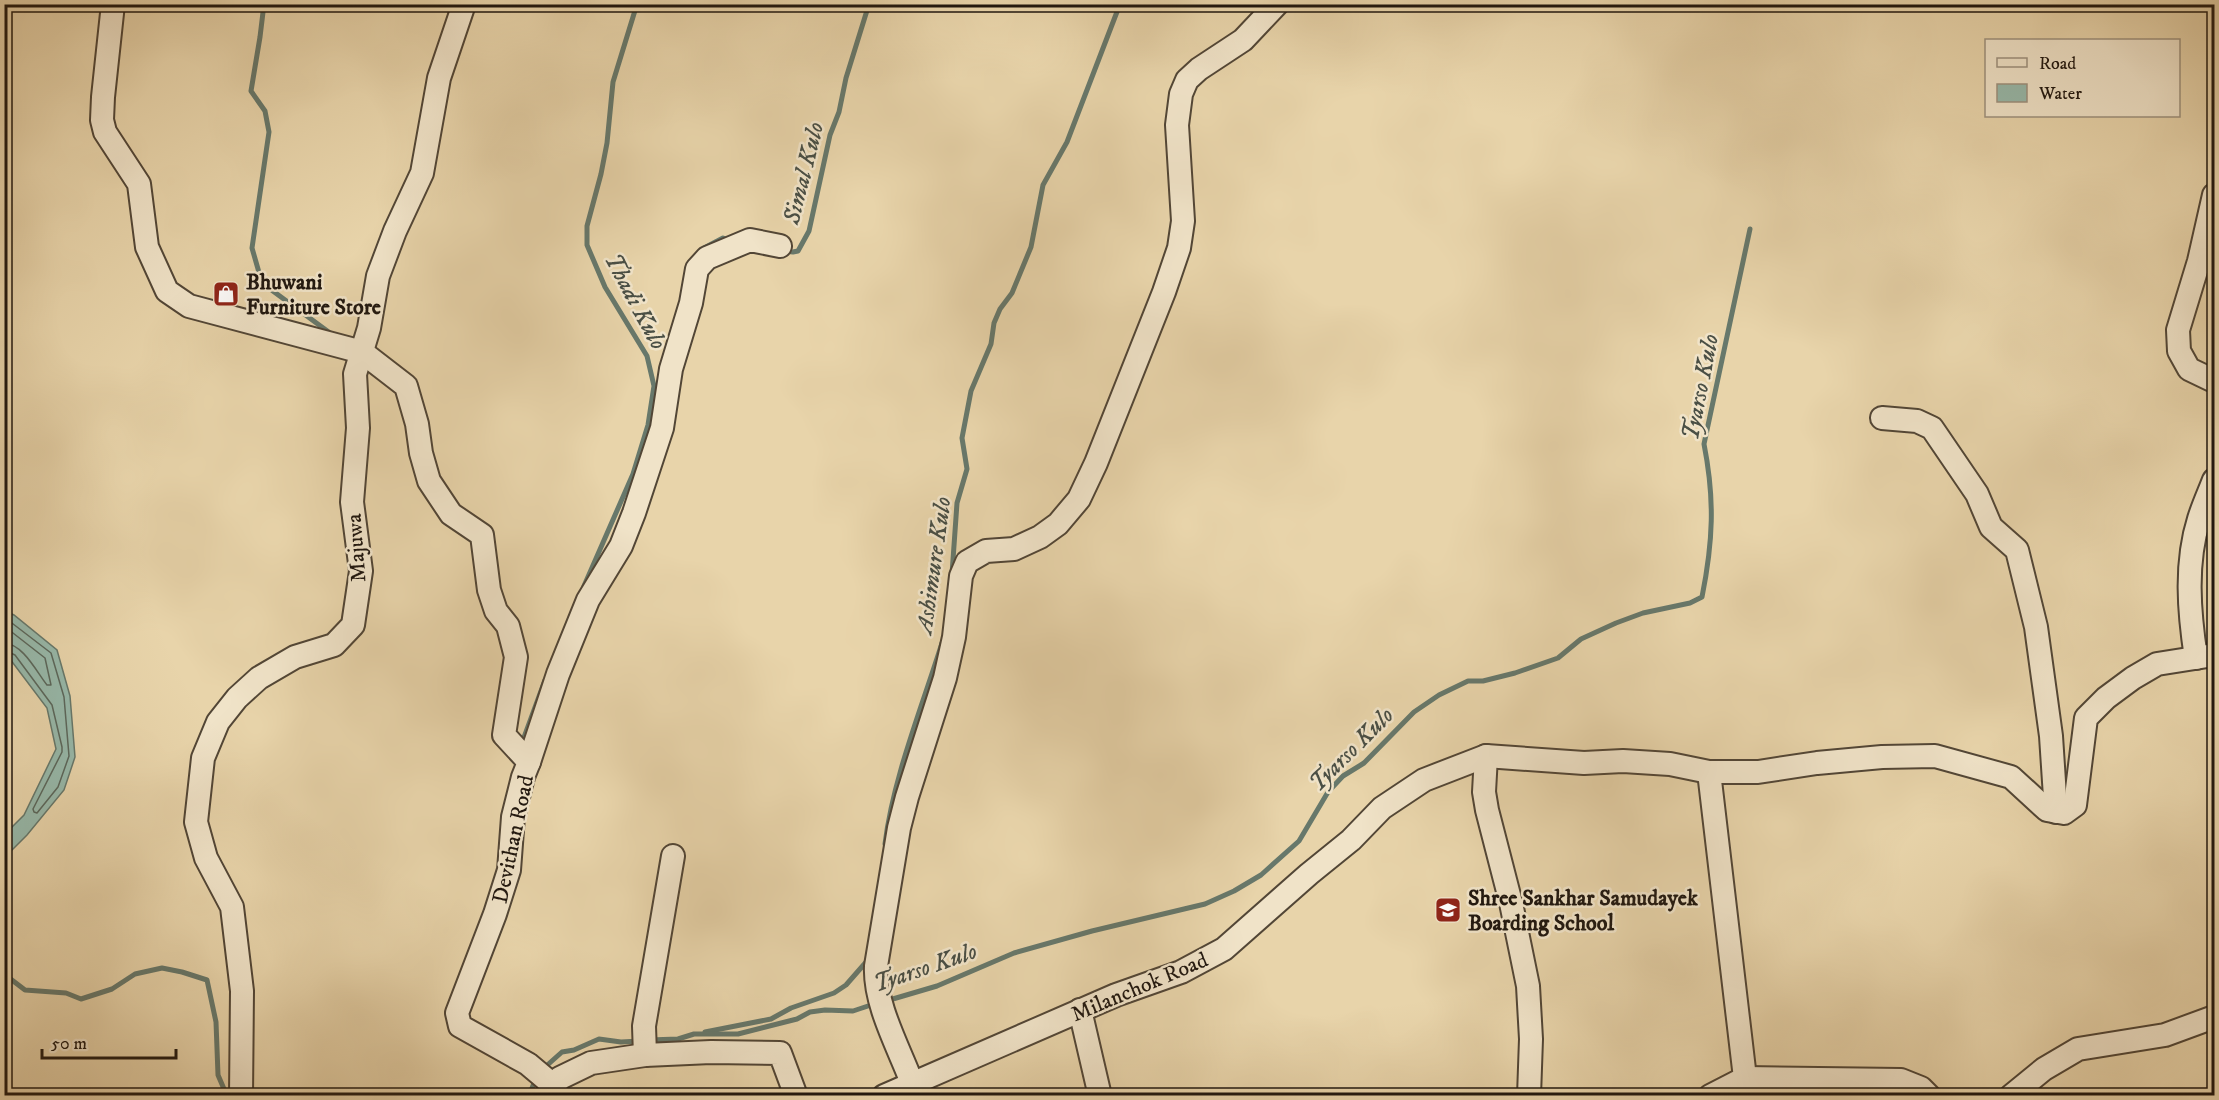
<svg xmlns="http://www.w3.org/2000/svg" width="2219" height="1100" font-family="'IM FELL DW Pica',serif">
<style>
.water{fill:#97b8a9;stroke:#67786b;stroke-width:1.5}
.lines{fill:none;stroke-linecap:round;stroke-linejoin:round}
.shore{stroke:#5c685c;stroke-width:1.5}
.stream{stroke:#67786b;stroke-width:5}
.minor-casing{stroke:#524636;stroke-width:26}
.minor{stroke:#f0e3c8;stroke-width:22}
.labels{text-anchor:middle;stroke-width:5;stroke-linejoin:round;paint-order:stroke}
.poi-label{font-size:22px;font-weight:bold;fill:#20170f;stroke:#f0e3c8;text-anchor:start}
.street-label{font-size:22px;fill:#20170f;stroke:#f0e3c8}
.water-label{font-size:24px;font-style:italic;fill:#4a4f45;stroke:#f0e3c8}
</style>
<rect width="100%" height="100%" fill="#e8d4aa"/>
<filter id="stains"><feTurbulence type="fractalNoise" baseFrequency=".00333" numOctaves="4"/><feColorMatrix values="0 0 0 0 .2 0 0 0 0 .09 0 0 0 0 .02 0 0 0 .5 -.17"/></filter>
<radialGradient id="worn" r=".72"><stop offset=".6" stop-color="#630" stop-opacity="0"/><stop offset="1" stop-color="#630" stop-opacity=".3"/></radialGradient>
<polygon class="water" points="5,611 14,615 57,650 70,696 75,757 64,790 27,835 5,857 5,834 24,815 56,749 47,708 10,659 5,654"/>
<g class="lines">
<g class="shore">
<polyline points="4,617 51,653 64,697 69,756 58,787 37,813 34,812 33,809 62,752 62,747 52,705 15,655 4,650"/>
<path d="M 4,626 L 45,658 L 51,685 L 47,685 C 36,671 23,644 4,643"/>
</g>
<g class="stream">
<polyline points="264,4 260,37 251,91 265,111 269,132 252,248 262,283 330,333"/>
<polyline points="704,248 723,238 730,241"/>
<polyline points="783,251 793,252 798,251 809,231 830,135 839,112 846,78 869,4"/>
<polyline points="952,574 957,503 967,469 962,438 971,391 991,344 994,323 1000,309 1012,293 1031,247 1043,185 1067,142 1120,4"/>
<polyline points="584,586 633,474 648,425 654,386 647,356 605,287 587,245 587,226 601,174 607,143 613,82 637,4"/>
<polyline points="523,740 545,680"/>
<path d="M 885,844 C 893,778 922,707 942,643"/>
<polyline points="4,974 25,990 66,993 81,999 112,989 135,974 162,968 182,972 207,980 216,1022 218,1075 227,1096"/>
<path d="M 886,1001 L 937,986 L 1014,953 L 1092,931 L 1205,904 L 1234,891 L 1261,875 L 1299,841 L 1328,792 L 1343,776 L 1364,763 L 1414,712 L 1439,695 L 1468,681 L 1483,681 L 1515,673 L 1558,658 L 1581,639 L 1616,623 L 1643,613 L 1690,603 L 1702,597 C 1713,542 1715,500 1704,444 L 1750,229"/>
<polyline points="705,1032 771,1019 791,1008 834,993 846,985 867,961 868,957"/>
<polyline points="649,1040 678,1039 694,1034 738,1034 797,1019 810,1012 825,1010 853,1011 877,1003"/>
<polyline points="544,1068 562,1052 574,1050 599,1039 621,1042 640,1041"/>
<polyline points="529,1096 536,1078"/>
</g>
<defs>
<g id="minor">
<polyline points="113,4 103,97 102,120 105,132 139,184 147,247 167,291 189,306 362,352 406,386 417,424 421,453 429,481 451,514 482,535 489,590 496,611 508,626 516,657 504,735 529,762 523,777 513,817 509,870 495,914 457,1013 460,1026 528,1064 553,1085"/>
<polyline points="2214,195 2199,261 2178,330 2179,351 2189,369 2214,381"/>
<polyline points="1882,418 1917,421 1932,428 1977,494 1991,527 2017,550 2036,627 2051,736 2056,812"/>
<path d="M 2196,658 C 2189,612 2185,563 2199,519 C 2203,506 2209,493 2214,480"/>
<polyline points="1486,756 1484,792 1487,810 1511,903 1528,986 1531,1039 1529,1096"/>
<polyline points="529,762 558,674 588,600 621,546 634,513 662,428 671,369 691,303 697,269 707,258 750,240 780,246"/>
<polyline points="1709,772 1745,1078 1710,1096"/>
<polyline points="1080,1010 1100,1096"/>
<polyline points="645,1055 644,1026 673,856"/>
<polyline points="1745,1078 1901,1080 1921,1088 1929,1096"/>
<path d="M 912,1083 C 899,1048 874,1004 876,966 L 899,828 L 907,797 L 945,678 L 954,637 L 961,576 L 967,562 L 986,551 L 1014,549 L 1040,537 L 1058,524 L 1079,499 L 1096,463 L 1164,292 L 1179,248 L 1183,221 L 1177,125 L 1181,94 L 1187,80 L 1199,69 L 1243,40 L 1277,4"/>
<polyline points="241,1096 242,991 232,907 206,858 196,822 203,758 218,722 237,698 259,678 295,657 334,645 353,625 361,571 352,502 358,428 355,374 369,328 378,276 395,231 422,173 439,78 464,4"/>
<polyline points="546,1096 560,1078 591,1063 645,1055 711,1052 780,1053 796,1096"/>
<polyline points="884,1096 1116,995 1181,972 1224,949 1309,874 1351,840 1382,808 1424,780 1486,756 1584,763 1623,761 1670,764 1709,772 1758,772 1817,763 1882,757 1935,756 2011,777 2047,810 2064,813 2075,805 2086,718 2106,698 2133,678 2157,664 2214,655"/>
<polyline points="2011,1096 2044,1069 2078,1049 2165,1035 2214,1017"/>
</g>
</defs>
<use href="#minor" class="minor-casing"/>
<use href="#minor" class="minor"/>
</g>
<defs>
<symbol id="shop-square" viewBox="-11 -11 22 22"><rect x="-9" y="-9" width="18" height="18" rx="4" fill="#8f2418" stroke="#f0e3c8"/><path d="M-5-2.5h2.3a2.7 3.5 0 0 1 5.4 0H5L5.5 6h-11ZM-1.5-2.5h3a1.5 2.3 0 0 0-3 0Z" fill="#fff"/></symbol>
<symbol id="school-square" viewBox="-11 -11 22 22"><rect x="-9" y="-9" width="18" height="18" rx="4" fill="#8f2418" stroke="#f0e3c8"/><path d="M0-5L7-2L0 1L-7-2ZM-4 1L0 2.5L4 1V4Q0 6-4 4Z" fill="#fff"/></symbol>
</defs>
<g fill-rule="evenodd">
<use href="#shop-square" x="211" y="279" width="30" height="30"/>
<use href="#school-square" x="1433" y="895" width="30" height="30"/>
</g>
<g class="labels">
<g class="poi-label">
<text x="246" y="289">Bhuwani<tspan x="246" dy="25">Furniture Store</tspan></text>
<text x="1468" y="905">Shree Sankhar Samudayek<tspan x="1468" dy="25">Boarding School</tspan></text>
</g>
<g class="street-label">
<text transform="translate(355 548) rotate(-94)" y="8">Majuwa</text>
<text transform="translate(512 839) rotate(-78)" y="8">Devithan Road</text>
<text transform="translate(1139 986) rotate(-23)" y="8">Milanchok Road</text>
</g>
<g class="water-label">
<text transform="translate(803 173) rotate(-76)" y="8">Simal Kulo</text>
<text transform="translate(636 301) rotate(62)" y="8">Thadi Kulo</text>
<text transform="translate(1700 387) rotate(-79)" y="8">Tyarso Kulo</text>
<text transform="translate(933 565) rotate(-82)" y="8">Ashimure Kulo</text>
<text transform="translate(1351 749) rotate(-45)" y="8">Tyarso Kulo</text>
<text transform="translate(925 967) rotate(-19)" y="8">Tyarso Kulo</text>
</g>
</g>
<rect width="2219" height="1100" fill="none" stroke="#e8d4aa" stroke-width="24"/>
<rect x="6" y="6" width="2207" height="1088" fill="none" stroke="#20170f" stroke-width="3"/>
<rect x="12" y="12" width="2195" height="1076" fill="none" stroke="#20170f" stroke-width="1.5"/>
<rect x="1985" y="39" width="195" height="78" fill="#f0e3c8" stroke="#9d917e" stroke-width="1.5"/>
<rect x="1997" y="58" width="30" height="9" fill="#f0e3c8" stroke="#9d917e" stroke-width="1.5"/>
<text x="2039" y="69" font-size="18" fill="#20170f">Road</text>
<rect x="1997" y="84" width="30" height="18" fill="#97b8a9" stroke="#9d917e" stroke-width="1.5"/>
<text x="2039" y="99" font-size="18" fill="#20170f">Water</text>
<path d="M42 1049v9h134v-9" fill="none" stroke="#20170f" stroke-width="3"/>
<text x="51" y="1049" font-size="18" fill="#20170f" stroke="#f0e3c8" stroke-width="4.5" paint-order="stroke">50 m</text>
<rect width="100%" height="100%" filter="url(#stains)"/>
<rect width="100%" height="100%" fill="url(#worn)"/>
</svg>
